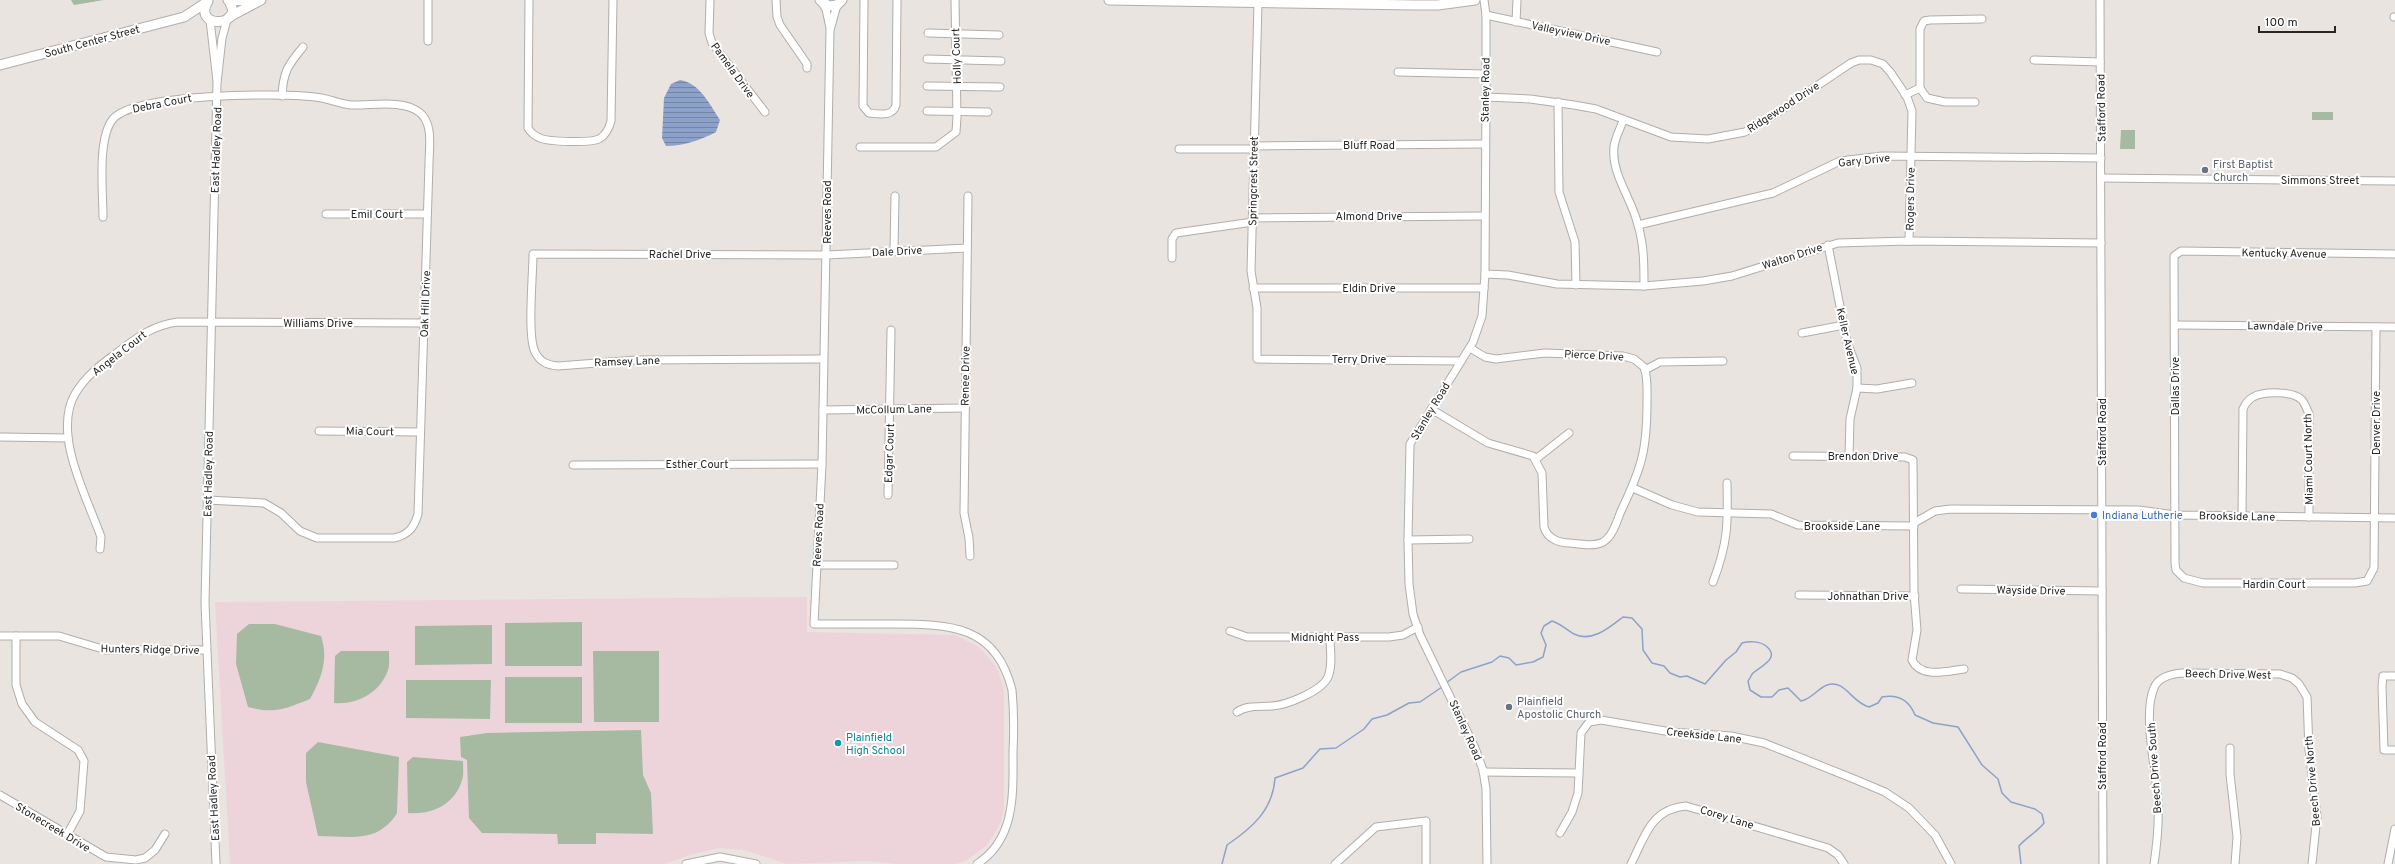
<svg xmlns="http://www.w3.org/2000/svg" width="2395" height="864" font-family="Overpass,sans-serif">
<style>
.education{fill:#edd4db}
.forest{fill:url(#forest-firs)}
.park{fill:#a6baa2}
.water{fill:url(#water-rules)}
.lines{fill:none;stroke-linecap:round;stroke-linejoin:round}
.stream{stroke:#8da2ca;stroke-width:1.5}
.minor-casing{stroke:#b2adaa;stroke-width:9}
.major-casing{stroke:#b2adaa;stroke-width:11}
.minor{stroke:#fff;stroke-width:7}
.major{stroke:#fff;stroke-width:9}
.worship-dot{fill:#6b7280;stroke:#fff;stroke-width:1.5}
.shop-dot{fill:#3f7fe0;stroke:#fff;stroke-width:1.5}
.culture-dot{fill:#0f9aa8;stroke:#fff;stroke-width:1.5}
.labels{text-anchor:middle;stroke-width:4;stroke-linejoin:round;paint-order:stroke}
.street-label{font-size:11px;fill:#282625;stroke:#fff}
.worship-label{font-size:11px;fill:#5b616d;stroke:#fff;text-anchor:start}
.shop-label{font-size:11px;fill:#366cbe;stroke:#fff;text-anchor:start}
.culture-label{font-size:11px;fill:#0d838f;stroke:#fff;text-anchor:start}
</style>
<defs>
<pattern id="forest-firs" width="22" height="20" patternUnits="userSpaceOnUse"><rect width="22" height="20" fill="#a6baa2"/><path d="M5 1l3.5 6h-7zM16 11l3.5 6h-7z" fill="#879784"/></pattern>
<pattern id="water-rules" width="6" height="5" patternUnits="userSpaceOnUse"><rect width="6" height="5" fill="#8da2ca"/><path d="M0 2.5h6" fill="none" stroke="#7384a4"/></pattern>
</defs>
<rect width="100%" height="100%" fill="#eae4e0"/>
<polygon class="education" points="807,597 807,632 955,635 979,647 993,663 999,673 1004,692 1004,808 1001,822 992,838 986,846 967,860 956,864 897,864 867,861 787,864 744,850 719,848 693,854 665,864 230,864 215,602"/>
<polygon class="forest" points="71,0 104,0 74,5"/>
<g class="park">
<rect x="2312" y="112" width="21" height="8"/>
<polygon points="2121,130 2135,130 2135,149 2120,149"/>
<polygon points="582,622 582,666 505,666 505,623"/>
<path d="M 249,624 L 275,624 L 321,636 C 329,660 321,679 310,699 C 285,709 275,714 248,707 L 236,664 L 237,634 Z"/>
<polygon points="492,625 492,664 415,665 415,626"/>
<path d="M 341,651 L 389,651 C 389,657 390,664 388,670 C 380,693 357,705 334,703 L 335,656 Z"/>
<polygon points="593,651 659,651 659,722 594,722"/>
<rect x="505" y="677" width="77" height="46"/>
<polygon points="406,680 491,680 490,719 406,718"/>
<polygon points="641,730 643,775 651,793 653,834 596,833 596,844 558,844 557,834 482,833 469,818 467,760 461,757 460,737 487,733"/>
<path d="M 318,742 L 399,757 L 397,813 C 378,844 350,836 318,836 L 306,782 L 306,753 Z"/>
<path d="M 413,757 L 463,761 C 463,767 464,775 462,780 C 455,805 431,815 408,813 L 407,762 Z"/>
</g>
<path class="water" d="M 680,80 C 700,83 710,105 720,120 L 716,132 C 701,140 683,146 666,146 L 662,138 L 664,98 L 671,84 Z"/>
<g class="lines">
<g class="stream">
<path d="M 1446,683 L 1461,672 L 1492,662 L 1500,656 L 1509,658 L 1516,665 L 1533,662 L 1543,657 L 1546,645 L 1541,633 L 1544,626 L 1552,621 C 1561,624 1567,630 1574,634 C 1592,643 1610,627 1623,617 L 1632,618 L 1642,629 L 1643,650 L 1652,663 L 1664,666 L 1670,673 L 1680,677 L 1687,676 L 1705,684 L 1726,660 L 1736,652 L 1742,643 C 1749,641 1760,641 1766,646 C 1781,658 1761,666 1753,673 C 1751,675 1750,679 1748,681 L 1750,690 L 1761,697 L 1772,697 L 1779,690 L 1788,688 L 1801,701 C 1812,699 1817,689 1827,685 C 1845,679 1851,702 1869,707 L 1878,703 L 1882,697 C 1898,694 1909,700 1915,715 L 1933,723 L 1958,727 L 1982,765 L 1998,779 L 2002,793 L 2011,802 L 2035,809 L 2042,814 L 2044,823 C 2037,832 2027,837 2019,846 L 2021,864"/>
<path d="M 1222,864 L 1227,845 C 1252,828 1273,810 1275,778 L 1303,768 L 1320,749 L 1336,748 L 1364,729 L 1372,719 L 1387,715 L 1409,703 L 1420,702 L 1442,687"/>
</g>
<defs>
<g id="minor">
<path d="M 529,0 L 528,128 C 531,133 535,136 540,138 C 549,142 590,143 599,139 C 606,135 609,129 611,121 L 613,0"/>
<polyline points="710,0 709,33 712,43 765,112"/>
<polyline points="776,0 777,17 780,25 807,64 807,68"/>
<path d="M 864,0 L 863,106 L 869,113 C 879,114 893,117 896,105 L 897,0"/>
<polyline points="1484,0 1486,15 1486,97 1485,274 1482,316 1473,342 1410,444 1408,540 1409,584 1413,614 1420,635 1475,748 1483,770 1486,789 1487,864"/>
<polyline points="2100,0 2103,864"/>
<polyline points="822,3 826,9 830,28"/>
<polyline points="1258,3 1251,271 1257,308 1257,359 1461,361"/>
<path d="M 837,5 L 830,30 L 822,464 L 814,624 C 841,624 867,624 893,624 C 950,624 996,625 1012,690 C 1014,711 1014,732 1013,752 C 1013,793 1016,839 977,864"/>
<polyline points="1486,15 1657,52"/>
<polyline points="2394,17 2395,17"/>
<polyline points="210,20 217,81"/>
<polyline points="1516,22 1517,0"/>
<polyline points="928,33 999,35"/>
<polyline points="428,41 428,0"/>
<polyline points="927,59 1001,61"/>
<polyline points="2034,60 2100,62"/>
<polyline points="1398,72 1485,74"/>
<polyline points="927,86 1000,87"/>
<polyline points="1905,95 1920,88"/>
<path d="M 282,96 C 283,72 288,65 303,47"/>
<polyline points="1486,97 1530,99 1574,105 1596,109 1671,137 1708,139 1745,132 1772,116 1851,63 1859,60 1871,60 1883,64 1891,73 1907,97 1912,111 1909,241"/>
<polyline points="1558,102 1559,192 1575,242 1576,285"/>
<polyline points="1975,102 1945,102 1927,98 1920,88 1920,29 1924,21 1930,20 1982,19"/>
<polyline points="927,111 988,112"/>
<path d="M 1623,121 C 1620,129 1615,138 1614,147 C 1611,174 1632,199 1638,225 C 1644,245 1644,265 1644,286"/>
<polyline points="1254,146 1484,144"/>
<polyline points="860,147 936,147 956,132 957,117 955,0"/>
<polyline points="1179,149 1254,149"/>
<polyline points="2101,178 2395,181"/>
<polyline points="968,196 964,513 969,538 970,556"/>
<polyline points="326,214 427,214"/>
<path d="M 103,217 C 103,192 97,138 113,119 C 135,93 279,93 315,97 C 328,98 339,104 351,105 C 371,106 402,99 419,112 C 434,123 429,148 429,164 L 418,514 C 414,528 408,535 394,538 L 317,538 L 300,531 L 281,513 L 264,503 L 207,500"/>
<polyline points="1253,218 1484,216"/>
<polyline points="1638,225 1773,193 1840,161 1882,156 2101,158"/>
<polyline points="1828,245 1847,342 1857,368 1857,388 1850,419 1849,456"/>
<polyline points="894,251 895,196"/>
<polyline points="1172,258 1172,239 1176,233 1253,222"/>
<polyline points="1485,274 1508,275 1557,284 1644,286 1703,281 1732,276 1838,243 1909,241 2101,243"/>
<polyline points="1253,288 1484,288"/>
<polyline points="2175,325 2395,327"/>
<polyline points="2376,327 2374,568 2367,581 2355,583 2203,583 2184,578 2176,570 2175,563 2174,256 2181,251 2395,254"/>
<polyline points="1802,333 1844,325"/>
<path d="M 823,359 L 636,360 L 558,366 C 547,365 540,362 535,352 C 527,335 533,276 533,254 L 827,255 L 967,248"/>
<polyline points="1645,370 1660,362 1723,361"/>
<polyline points="1857,388 1877,389 1912,383"/>
<path d="M 1431,409 L 1488,443 L 1533,456 L 1542,473 L 1544,527 C 1547,538 1558,543 1570,543 C 1579,544 1594,547 1603,542 C 1613,536 1617,521 1621,511 C 1642,467 1647,450 1647,401 C 1647,390 1648,377 1644,367 L 1634,359 L 1623,356 L 1545,353 L 1496,359 L 1485,357 L 1470,348"/>
<polyline points="823,410 965,408"/>
<polyline points="319,431 420,432"/>
<polyline points="0,437 68,438"/>
<path d="M 1793,456 L 1905,457 L 1913,460 L 1914,593 L 1917,630 L 1912,660 C 1921,679 1947,671 1964,669"/>
<polyline points="1536,459 1569,433"/>
<polyline points="573,465 822,464"/>
<polyline points="1633,488 1672,505 1698,512 1771,514 1798,525 1914,526"/>
<polyline points="888,495 891,330"/>
<path d="M 2242,517 L 2243,409 C 2245,404 2248,400 2253,397 C 2264,391 2293,391 2302,400 C 2305,404 2307,409 2309,414 L 2309,517"/>
<polyline points="1914,523 1935,511 1951,509 2139,510 2175,515 2395,518"/>
<polyline points="1408,540 1469,539"/>
<path d="M 100,549 L 101,537 C 87,497 52,434 75,394 C 85,377 99,366 114,355 C 135,339 152,325 178,322 L 424,323"/>
<polyline points="817,565 894,565"/>
<path d="M 1713,582 C 1728,543 1728,524 1727,483"/>
<polyline points="1961,589 2102,591"/>
<polyline points="1799,595 1915,596"/>
<polyline points="1230,631 1247,637 1389,637 1403,635 1418,627"/>
<polyline points="0,636 59,636 106,650 206,650"/>
<polyline points="16,636 16,685 22,704 35,722 78,750 84,761 80,811 67,835"/>
<polyline points="2395,676 2383,676 2382,686 2384,750 2395,750"/>
<path d="M 1237,712 C 1247,705 1260,707 1272,706 C 1287,705 1322,691 1328,677 C 1333,665 1330,649 1330,637"/>
<polyline points="2230,748 2230,774 2237,837 2235,864"/>
<polyline points="1483,772 1579,773"/>
<polyline points="0,795 106,857 136,860 145,858 155,850 165,834"/>
<polyline points="1560,833 1572,812 1578,793 1581,733 1589,722 1601,720 1671,732 1731,736 1764,743 1854,779 1885,792 1909,808 1935,835 1951,864"/>
<polyline points="216,864 205,603 217,83 222,38 227,20"/>
<polyline points="686,864 720,857 756,864"/>
<polyline points="1335,864 1376,827 1426,821 1426,864"/>
<path d="M 1631,864 C 1645,836 1651,809 1686,806 L 1828,848 L 1838,855 L 1844,864"/>
<path d="M 2154,864 C 2157,844 2159,823 2158,803 C 2157,772 2142,716 2154,688 C 2158,677 2171,674 2182,673 L 2280,674 L 2292,678 L 2299,684 L 2307,697 L 2309,750 L 2317,816 L 2312,864"/>
<polyline points="2388,864 2395,829"/>
</g>
<g id="major">
<polyline points="820,0 829,6 837,5 842,0"/>
<polyline points="1109,0 1415,5 1438,5 1475,0"/>
<path d="M 208,1 C 191,30 248,27 228,0"/>
<polyline points="229,1 256,0"/>
<polyline points="229,17 261,0"/>
<polyline points="0,65 184,17 207,2"/>
</g>
</defs>
<use href="#minor" class="minor-casing"/>
<use href="#major" class="major-casing"/>
<use href="#minor" class="minor"/>
<use href="#major" class="major"/>
</g>
<g class="worship-dot">
<circle cx="2205" cy="170" r="4"/>
<circle cx="1509" cy="707" r="4"/>
</g>
<circle class="shop-dot" cx="2094" cy="515" r="4"/>
<circle class="culture-dot" cx="838" cy="743" r="4"/>
<g class="labels">
<g class="street-label">
<text transform="translate(1571 33) rotate(12)" y="4">Valleyview Drive</text>
<text transform="translate(92 41) rotate(-15)" y="4">South Center Street</text>
<text transform="translate(956 56) rotate(-92)" y="4">Holly Court</text>
<text transform="translate(733 70) rotate(54)" y="4">Pamela Drive</text>
<text transform="translate(1485 90) rotate(-89)" y="4">Stanley Road</text>
<text transform="translate(162 103) rotate(-11)" y="4">Debra Court</text>
<text transform="translate(1783 107) rotate(-33)" y="4">Ridgewood Drive</text>
<text transform="translate(2101 108) rotate(-91)" y="4">Stafford Road</text>
<text x="1369" y="149">Bluff Road</text>
<text transform="translate(216 150) rotate(-88)" y="4">East Hadley Road</text>
<text transform="translate(1864 160) rotate(-6)" y="4">Gary Drive</text>
<text x="2320" y="184">Simmons Street</text>
<text transform="translate(1253 181) rotate(-89)" y="4">Springcrest Street</text>
<text transform="translate(1910 199) rotate(-89)" y="4">Rogers Drive</text>
<text transform="translate(827 212) rotate(-90)" y="4">Reeves Road</text>
<text x="377" y="218">Emil Court</text>
<text x="1369" y="220">Almond Drive</text>
<text transform="translate(897 251) rotate(-3)" y="4">Dale Drive</text>
<text transform="translate(2284 253) rotate(1)" y="4">Kentucky Avenue</text>
<text x="680" y="258">Rachel Drive</text>
<text transform="translate(1792 256) rotate(-18)" y="4">Walton Drive</text>
<text x="1369" y="292">Eldin Drive</text>
<text transform="translate(425 304) rotate(-88)" y="4">Oak Hill Drive</text>
<text x="318" y="327">Williams Drive</text>
<text transform="translate(2285 326) rotate(1)" y="4">Lawndale Drive</text>
<text transform="translate(1848 341) rotate(77)" y="4">Keller Avenue</text>
<text transform="translate(119 353) rotate(-38)" y="4">Angela Court</text>
<text transform="translate(1594 355) rotate(3)" y="4">Pierce Drive</text>
<text x="1359" y="363">Terry Drive</text>
<text transform="translate(627 361) rotate(-2)" y="4">Ramsey Lane</text>
<text transform="translate(965 376) rotate(-89)" y="4">Renee Drive</text>
<text transform="translate(2175 386) rotate(-90)" y="4">Dallas Drive</text>
<text transform="translate(894 409) rotate(-1)" y="4">McCollum Lane</text>
<text transform="translate(1430 411) rotate(-59)" y="4">Stanley Road</text>
<text transform="translate(2376 423) rotate(-90)" y="4">Denver Drive</text>
<text transform="translate(370 431) rotate(1)" y="4">Mia Court</text>
<text transform="translate(2102 432) rotate(-90)" y="4">Stafford Road</text>
<text transform="translate(889 453) rotate(-88)" y="4">Edgar Court</text>
<text x="1863" y="460">Brendon Drive</text>
<text transform="translate(2308 459) rotate(-91)" y="4">Miami Court North</text>
<text x="697" y="468">Esther Court</text>
<text transform="translate(208 474) rotate(-89)" y="4">East Hadley Road</text>
<text transform="translate(2237 516) rotate(1)" y="4">Brookside Lane</text>
<text x="1842" y="530">Brookside Lane</text>
<text transform="translate(818 535) rotate(-87)" y="4">Reeves Road</text>
<text x="2274" y="588">Hardin Court</text>
<text transform="translate(2031 590) rotate(1)" y="4">Wayside Drive</text>
<text x="1868" y="600">Johnathan Drive</text>
<text x="1325" y="641">Midnight Pass</text>
<text transform="translate(150 649) rotate(1)" y="4">Hunters Ridge Drive</text>
<text transform="translate(2228 674) rotate(1)" y="4">Beech Drive West</text>
<text transform="translate(1466 730) rotate(66)" y="4">Stanley Road</text>
<text transform="translate(1704 735) rotate(6)" y="4">Creekside Lane</text>
<text transform="translate(2102 756) rotate(-90)" y="4">Stafford Road</text>
<text transform="translate(2154 768) rotate(-94)" y="4">Beech Drive South</text>
<text transform="translate(2312 781) rotate(-95)" y="4">Beech Drive North</text>
<text transform="translate(213 798) rotate(-93)" y="4">East Hadley Road</text>
<text transform="translate(1727 817) rotate(17)" y="4">Corey Lane</text>
<text transform="translate(53 827) rotate(31)" y="4">Stonecreek Drive</text>
</g>
<g class="worship-label">
<text x="2213" y="168">First Baptist<tspan x="2213" dy="13">Church</tspan></text>
<text x="1517" y="705">Plainfield<tspan x="1517" dy="13">Apostolic Church</tspan></text>
</g>
<g class="shop-label">
<text x="2102" y="519">Indiana Lutherie</text>
</g>
<g class="culture-label">
<text x="846" y="741">Plainfield<tspan x="846" dy="13">High School</tspan></text>
</g>
</g>
<path d="M2259 26v6h76v-6" fill="none" stroke="#282625" stroke-width="2"/>
<text x="2265" y="26" font-size="12" fill="#282625" stroke="#ffffff" stroke-width="3" paint-order="stroke">100 m</text>
</svg>
